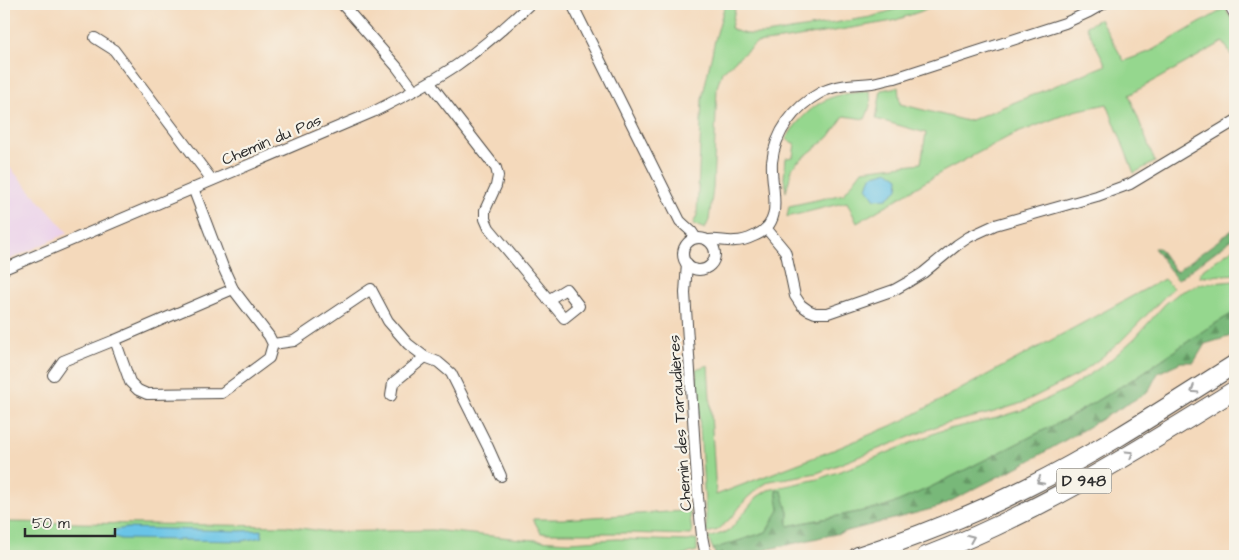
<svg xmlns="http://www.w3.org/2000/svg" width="1239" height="560" font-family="'Architects Daughter',sans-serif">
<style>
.built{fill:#ebd1eb}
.grass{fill:#95d78e;stroke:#60815c}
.forest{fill:url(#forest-firs);stroke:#527252}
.water{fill:#69c4e7;stroke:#4a7889}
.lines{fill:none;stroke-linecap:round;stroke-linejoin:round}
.street-casing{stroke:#494541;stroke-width:12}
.highway-casing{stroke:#494541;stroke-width:20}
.street{stroke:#fff;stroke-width:10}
.highway{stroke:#fff;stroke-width:18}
.oneway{stroke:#a0a0a0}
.labels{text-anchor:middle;stroke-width:4.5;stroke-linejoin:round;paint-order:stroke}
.shield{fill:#f7f3e8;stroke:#686764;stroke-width:1}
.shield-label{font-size:15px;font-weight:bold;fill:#2b2b2b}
.street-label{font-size:16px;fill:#2b2b2b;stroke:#f7f3e8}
</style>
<defs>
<pattern id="forest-firs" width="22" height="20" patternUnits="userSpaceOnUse" patternTransform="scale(1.25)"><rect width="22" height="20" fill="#78b879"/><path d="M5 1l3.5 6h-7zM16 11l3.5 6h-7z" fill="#639663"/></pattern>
</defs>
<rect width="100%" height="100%" fill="#f7f3e8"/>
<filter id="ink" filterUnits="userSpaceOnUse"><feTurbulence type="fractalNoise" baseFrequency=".02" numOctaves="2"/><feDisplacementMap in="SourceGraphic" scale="10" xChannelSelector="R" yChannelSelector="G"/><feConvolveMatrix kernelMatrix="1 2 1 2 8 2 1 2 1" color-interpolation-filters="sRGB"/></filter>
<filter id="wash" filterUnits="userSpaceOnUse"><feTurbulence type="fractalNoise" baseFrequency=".0096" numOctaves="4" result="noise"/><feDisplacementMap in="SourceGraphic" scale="20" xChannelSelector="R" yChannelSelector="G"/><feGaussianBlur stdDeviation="1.12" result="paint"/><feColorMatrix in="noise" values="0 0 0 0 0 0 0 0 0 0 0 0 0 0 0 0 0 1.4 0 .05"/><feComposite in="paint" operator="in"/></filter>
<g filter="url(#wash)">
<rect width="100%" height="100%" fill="#f4d9bb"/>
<polygon class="built" points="4,161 68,233 4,262"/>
<g class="grass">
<path d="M 725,4 L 736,4 L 731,28 C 743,36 752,34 766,34 L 871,17 L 912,4 L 942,4 L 893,21 L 781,40 L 756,43 L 722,72 L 717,87 L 713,188 L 709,220 L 705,229 L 693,224 L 697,215 L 702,99 L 715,40 Z"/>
<polygon points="1226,8 1227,12 1235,24 1235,60 1223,42 1129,95 1155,162 1134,173 1107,104 1074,111 1010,136 942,172 857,223 847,202 787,217 789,206 844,194 862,170 921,163 926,133 876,119 881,90 898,87 900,104 967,121 971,120 1106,65 1086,26 1100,19 1124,61 1149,52"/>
<path d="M 869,91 C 873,101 869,110 865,119 L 844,116 L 829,137 L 795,164 L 792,169 L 786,192 L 784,178 L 786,158 L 793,157 L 795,144 L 786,139 C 796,122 814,103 833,97 C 844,93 857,93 869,91 Z"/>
<polygon points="1235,247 1235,274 1199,277 1201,271"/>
<polygon points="1164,279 1173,288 1119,343 1102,357 1078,375 1022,403 991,413 940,425 817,473 770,481 760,487 747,498 732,517 718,530 707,533 696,369 708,365 716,495 836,449 902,421"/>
<polygon points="1235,281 1235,312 1206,329 1138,376 1068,418 931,487 888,506 787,526 788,512 776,491 780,510 766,532 713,549 708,538 729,531 757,497 768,490 818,479 860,464 940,431 997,418 1026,409 1068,389 1108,362 1135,338 1165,304 1179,293 1200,284"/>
<polygon points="689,505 692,533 691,535 628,533 541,533 533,519 563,519 683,511"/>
<polygon points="4,522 286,526 329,532 432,530 521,539 569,542 617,539 688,541 697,539 697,551 680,556 4,556"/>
</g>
<g class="forest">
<polygon points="1235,228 1235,237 1177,280 1154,248 1159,248 1176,272"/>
<polygon points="1235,312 1235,333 1228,337 1205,344 1194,362 1181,362 1158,373 1148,392 1031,460 939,507 840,533 738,556 716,556 713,549 766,532 779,510 776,490 782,491 788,512 788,526 888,506 931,487 1068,418 1138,376 1206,329"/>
</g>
<g class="water">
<polygon points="889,171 899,178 898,189 887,198 875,199 867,188 871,176"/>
<polygon points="127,528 240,531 262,530 262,537 242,541 121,539 112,536 115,530"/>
</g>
</g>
<g filter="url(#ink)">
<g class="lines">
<defs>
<g id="street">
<polyline points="342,4 397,67 414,90"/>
<polyline points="572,4 680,221 692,232 696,238"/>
<polyline points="1229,4 1235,15"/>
<polyline points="95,38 114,50 212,180"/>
<polyline points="431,82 433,87 496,168 498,176 496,186 485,210 485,219 489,228 564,318 579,306 566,289 548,300"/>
<polyline points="766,228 785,251 787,258 795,296 801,305 808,310 815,313 828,313 894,290 910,281 923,273 957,245 969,237 995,225 1097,196 1130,184 1235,121"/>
<circle cx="699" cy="254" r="16"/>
<path d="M 709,240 C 718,239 727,242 735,241 C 741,241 748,239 754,236 C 787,223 770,188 772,162 C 775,132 794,107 820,93 C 836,84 855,85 872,83 C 880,82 887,79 895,78 L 1065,23 L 1089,12 L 1103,4"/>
<polyline points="687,263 685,293 698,497 702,536 706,556"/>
<path d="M 4,269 L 373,112 C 401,98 430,83 457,65 C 483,47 507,26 530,4"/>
<polyline points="115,340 130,382 138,390 147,394 222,393 269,358 273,344 269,336 233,289 223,267 193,188"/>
<polyline points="273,344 294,341 371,289 388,321 408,344 425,357 438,362 451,373 488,447 501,476"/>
<polyline points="53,375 63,361 115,340 233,289"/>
<polyline points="391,396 393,383 425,357"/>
</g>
<g id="highway">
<path d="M 858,556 C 916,537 972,515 1026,488 C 1099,452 1167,407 1235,364"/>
<path d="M 926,556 C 1037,514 1135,452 1235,390"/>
</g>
</defs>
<use href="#street" class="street-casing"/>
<use href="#highway" class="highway-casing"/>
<use href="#street" class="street"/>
<use href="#highway" class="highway"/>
</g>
<defs><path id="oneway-chevron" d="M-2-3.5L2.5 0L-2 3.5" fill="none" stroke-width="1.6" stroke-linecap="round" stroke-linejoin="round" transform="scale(1.25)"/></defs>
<g class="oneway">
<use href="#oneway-chevron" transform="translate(1194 390) rotate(148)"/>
<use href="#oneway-chevron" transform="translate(1130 454) rotate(-32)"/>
<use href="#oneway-chevron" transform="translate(1040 481) rotate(152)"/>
<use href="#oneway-chevron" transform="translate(971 538) rotate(-23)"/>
</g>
</g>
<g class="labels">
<rect class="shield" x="1056.5" y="468.5" width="55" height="25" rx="4"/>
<g class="shield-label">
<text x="1084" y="486">D 948</text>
</g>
<g class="street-label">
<text transform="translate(271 139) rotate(-23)" y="6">Chemin du Pas</text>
<text transform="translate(679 423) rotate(-94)" y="6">Chemin des Taraudières</text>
</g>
</g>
<rect width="1239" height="560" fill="none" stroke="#f7f3e8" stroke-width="20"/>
<path d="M25 528v8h90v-8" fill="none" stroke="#2b2b2b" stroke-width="2.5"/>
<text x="32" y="528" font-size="15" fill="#2b2b2b" stroke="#f7f3e8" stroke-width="4" paint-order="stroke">50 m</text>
</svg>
